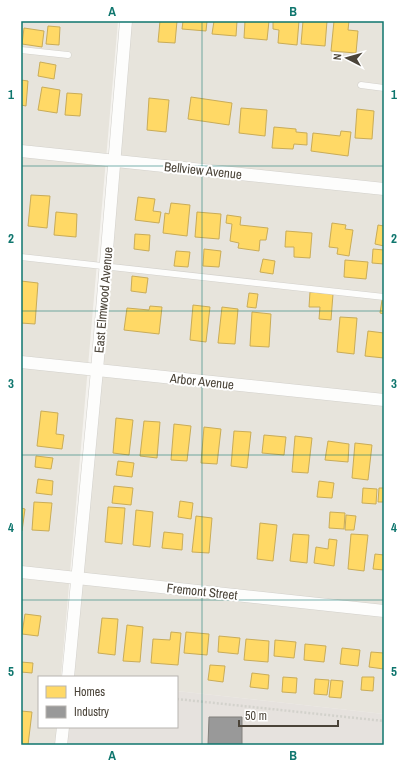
<svg xmlns="http://www.w3.org/2000/svg" width="405" height="766" font-family="'Archivo Narrow',sans-serif">
<style>
.residential{fill:#e7e4dc}
.industrial{fill:#e6e2de}
.homes{fill:#ffd966;stroke:#c9ac58}
.industry{fill:#999;stroke:#82807c}
.lines{fill:none;stroke-linecap:round;stroke-linejoin:round}
.service-casing{stroke:#d2d0cb;stroke-width:7}
.minor-casing{stroke:#d2d0cb;stroke-width:13}
.path{stroke:#d3d2cc;stroke-width:2.5;stroke-dasharray:2 2;stroke-linecap:butt}
.service{stroke:#fdfdfc;stroke-width:6}
.minor{stroke:#fdfdfc;stroke-width:12}
.grid{fill:none;stroke:#0f766e;stroke-width:1;stroke-opacity:0.55}
.labels{text-anchor:middle;stroke-width:4;stroke-linejoin:round;paint-order:stroke}
.street-label{font-size:13px;fill:#4b4439;stroke:#fff}
.neatline{fill:none;stroke:#0f766e;stroke-width:1.5}
.grid-label{font-size:13px;text-anchor:middle;font-weight:bold;fill:#0f766e}
</style>
<rect width="100%" height="100%" fill="#f4f2ee"/>
<g class="residential">
<polygon points="21,21 118,21 61,677 39,677 39,727 57,727 55,745 21,745"/>
<polygon points="129,21 384,21 384,714 177,691 177,677 72,677"/>
</g>
<polygon class="industrial" points="177,691 384,714 384,745 64,745 66,727 177,727"/>
<g class="homes">
<polygon points="160,21 177,21 175,43 158,42"/>
<polygon points="183,21 207,21 206,31 182,29"/>
<polygon points="214,21 237,21 236,36 212,34"/>
<polygon points="245,21 269,21 267,40 244,38"/>
<polygon points="273,21 299,21 297,45 278,43 279,30 273,29"/>
<polygon points="303,21 327,21 325,46 301,44"/>
<polygon points="334,21 349,21 348,30 358,31 356,53 331,51"/>
<polygon points="48,26 60,27 59,45 46,44"/>
<polygon points="24,28 44,31 42,47 22,44"/>
<polygon points="40,62 56,65 54,79 38,76"/>
<polygon points="21,80 28,81 26,106 21,105"/>
<polygon points="42,87 60,90 57,113 38,110"/>
<polygon points="67,93 82,94 80,116 65,115"/>
<polygon points="191,97 232,103 229,125 188,119"/>
<polygon points="149,98 169,100 166,132 147,130"/>
<polygon points="241,108 267,110 265,136 239,133"/>
<polygon points="357,109 374,111 372,139 355,138"/>
<polygon points="274,127 296,129 296,132 307,133 307,145 294,144 293,149 272,148"/>
<polygon points="341,131 351,132 348,156 311,151 313,133 340,136"/>
<polygon points="31,195 50,196 47,228 28,226"/>
<polygon points="138,197 155,199 153,211 161,212 159,223 135,220"/>
<polygon points="171,203 190,205 187,236 163,233 165,213 169,214"/>
<polygon points="56,212 77,214 76,237 54,235"/>
<polygon points="197,212 221,214 219,239 195,237"/>
<polygon points="227,215 241,217 240,225 268,228 266,240 260,240 259,251 238,248 239,243 230,241 232,224 226,223"/>
<polygon points="332,223 346,225 345,229 353,230 349,256 337,254 338,248 329,247"/>
<polygon points="378,225 384,226 384,246 375,244"/>
<polygon points="286,231 312,233 310,258 294,257 294,247 285,247"/>
<polygon points="135,234 150,235 149,251 134,249"/>
<polygon points="204,249 221,251 219,267 203,266"/>
<polygon points="373,249 384,250 384,264 372,263"/>
<polygon points="176,251 190,252 188,267 174,266"/>
<polygon points="263,259 275,261 273,274 260,272"/>
<polygon points="345,260 368,262 366,279 344,277"/>
<polygon points="132,276 148,278 146,293 131,291"/>
<polygon points="21,281 38,283 35,324 21,323"/>
<polygon points="310,292 333,294 331,320 319,319 320,307 309,307"/>
<polygon points="249,293 258,294 256,308 247,307"/>
<polygon points="382,300 384,300 384,314 380,313"/>
<polygon points="193,305 210,307 206,342 190,340"/>
<polygon points="150,306 162,307 159,334 124,330 127,308 149,310"/>
<polygon points="222,307 238,309 235,344 218,343"/>
<polygon points="252,312 271,314 269,347 250,346"/>
<polygon points="340,317 357,318 354,354 337,352"/>
<polygon points="368,331 384,333 384,358 365,356"/>
<polygon points="41,411 58,413 56,434 64,435 62,449 37,446"/>
<polygon points="116,418 133,420 129,455 113,453"/>
<polygon points="144,421 160,422 157,458 140,456"/>
<polygon points="174,424 191,426 187,461 171,460"/>
<polygon points="204,427 221,429 217,464 201,463"/>
<polygon points="234,431 251,432 247,468 231,466"/>
<polygon points="264,435 286,437 284,455 262,453"/>
<polygon points="295,436 312,438 308,473 292,472"/>
<polygon points="328,441 349,444 348,462 325,460"/>
<polygon points="355,443 372,445 368,480 352,478"/>
<polygon points="36,456 53,458 51,469 35,467"/>
<polygon points="118,461 134,463 132,477 116,475"/>
<polygon points="38,479 53,481 52,495 36,493"/>
<polygon points="319,481 334,483 332,498 317,497"/>
<polygon points="114,486 133,488 131,505 112,503"/>
<polygon points="363,488 377,489 376,504 362,503"/>
<polygon points="379,488 384,488 384,502 378,502"/>
<polygon points="180,501 193,503 191,519 178,517"/>
<polygon points="34,502 52,503 49,531 32,530"/>
<polygon points="108,507 125,508 122,544 105,542"/>
<polygon points="21,508 25,509 22,531 21,531"/>
<polygon points="136,510 153,512 150,547 133,545"/>
<polygon points="330,512 345,513 344,529 329,528"/>
<polygon points="346,515 356,516 354,530 345,530"/>
<polygon points="196,516 212,518 209,553 192,552"/>
<polygon points="260,523 277,525 273,561 257,559"/>
<polygon points="164,532 183,534 182,550 162,548"/>
<polygon points="293,534 309,535 307,563 290,561"/>
<polygon points="351,534 368,535 364,571 348,569"/>
<polygon points="329,539 337,540 334,566 314,563 316,547 328,549"/>
<polygon points="375,554 384,555 384,570 373,569"/>
<polygon points="25,614 41,616 38,636 22,634"/>
<polygon points="102,618 118,619 115,655 98,653"/>
<polygon points="127,625 143,627 140,662 123,661"/>
<polygon points="171,632 181,633 178,665 151,663 153,639 170,640"/>
<polygon points="186,632 209,634 207,655 184,653"/>
<polygon points="219,636 240,638 238,654 218,652"/>
<polygon points="246,639 269,641 268,662 244,660"/>
<polygon points="275,640 296,642 294,658 274,656"/>
<polygon points="305,644 326,646 324,662 304,660"/>
<polygon points="342,648 360,650 358,666 340,664"/>
<polygon points="371,652 384,653 384,669 369,667"/>
<polygon points="21,662 33,663 32,673 21,672"/>
<polygon points="210,665 225,666 223,682 208,680"/>
<polygon points="252,673 269,675 268,689 250,687"/>
<polygon points="283,677 297,678 296,693 282,692"/>
<polygon points="362,677 374,677 373,691 361,690"/>
<polygon points="315,679 329,680 327,695 314,694"/>
<polygon points="331,680 343,681 341,698 329,697"/>
<polygon points="21,711 32,712 28,745 21,745"/>
</g>
<polygon class="industry" points="209,717 242,717 242,745 208,745"/>
<g class="lines">
<defs>
<g id="service">
<polyline points="21,50 68,55"/>
<polyline points="361,85 384,88"/>
<polyline points="21,257 384,297"/>
</g>
<g id="minor">
<polyline points="21,151 384,189"/>
<polyline points="21,362 384,400"/>
<polyline points="21,572 384,611"/>
<polyline points="68,677 97,370 126,21"/>
<polyline points="61,745 63,727"/>
</g>
</defs>
<use href="#service" class="service-casing"/>
<use href="#minor" class="minor-casing"/>
<polyline class="path" points="177,699 384,721"/>
<use href="#service" class="service"/>
<use href="#minor" class="minor"/>
</g>
<path class="grid" d="M 202,21 L 202,745M 21,166 L 384,166M 21,311 L 384,311M 21,455 L 384,455M 21,600 L 384,600"/>
<g class="labels">
<g class="street-label">
<text transform="translate(203 170) rotate(6)" y="5">Bellview Avenue</text>
<text transform="translate(103 300) rotate(-85)" y="5">East Elmwood Avenue</text>
<text transform="translate(202 381) rotate(6)" y="5">Arbor Avenue</text>
<text transform="translate(202 591) rotate(6)" y="5">Fremont Street</text>
</g>
</g>
<rect width="405" height="766" fill="none" stroke="#ffffff" stroke-width="44"/>
<rect x="38" y="676" width="140" height="52" fill="#ffffff" stroke="#b7b4b0"/>
<rect x="46" y="686" width="20" height="12" fill="#ffd966" stroke="#b7b4b0"/>
<text x="74" y="696" font-size="12" fill="#4b4439">Homes</text>
<rect x="46" y="706" width="20" height="12" fill="#999999" stroke="#b7b4b0"/>
<text x="74" y="716" font-size="12" fill="#4b4439">Industry</text>
<g transform="translate(347 58) rotate(276)" stroke="#ffffff" stroke-width="3" paint-order="stroke">
<path d="M0-3L7 15L0 10L-7 15Z" fill="#4b4439"/>
<text y="-6" font-size="11" font-weight="bold" text-anchor="middle" fill="#4b4439">N</text>
</g>
<path d="M239 720v6h99v-6" fill="none" stroke="#4b4439" stroke-width="2"/>
<text x="245" y="720" font-size="12" fill="#4b4439" stroke="#ffffff" stroke-width="3" paint-order="stroke">50 m</text>
<rect x="22" y="22" width="361" height="722" class="neatline"/>
<g class="grid-label">
<text x="112" y="16">A</text>
<text x="293" y="16">B</text>
<text x="11" y="99">1</text>
<text x="394" y="99">1</text>
<text x="11" y="243">2</text>
<text x="394" y="243">2</text>
<text x="11" y="388">3</text>
<text x="394" y="388">3</text>
<text x="11" y="532">4</text>
<text x="394" y="532">4</text>
<text x="11" y="676">5</text>
<text x="394" y="676">5</text>
<text x="112" y="760">A</text>
<text x="293" y="760">B</text>
</g>
</svg>
